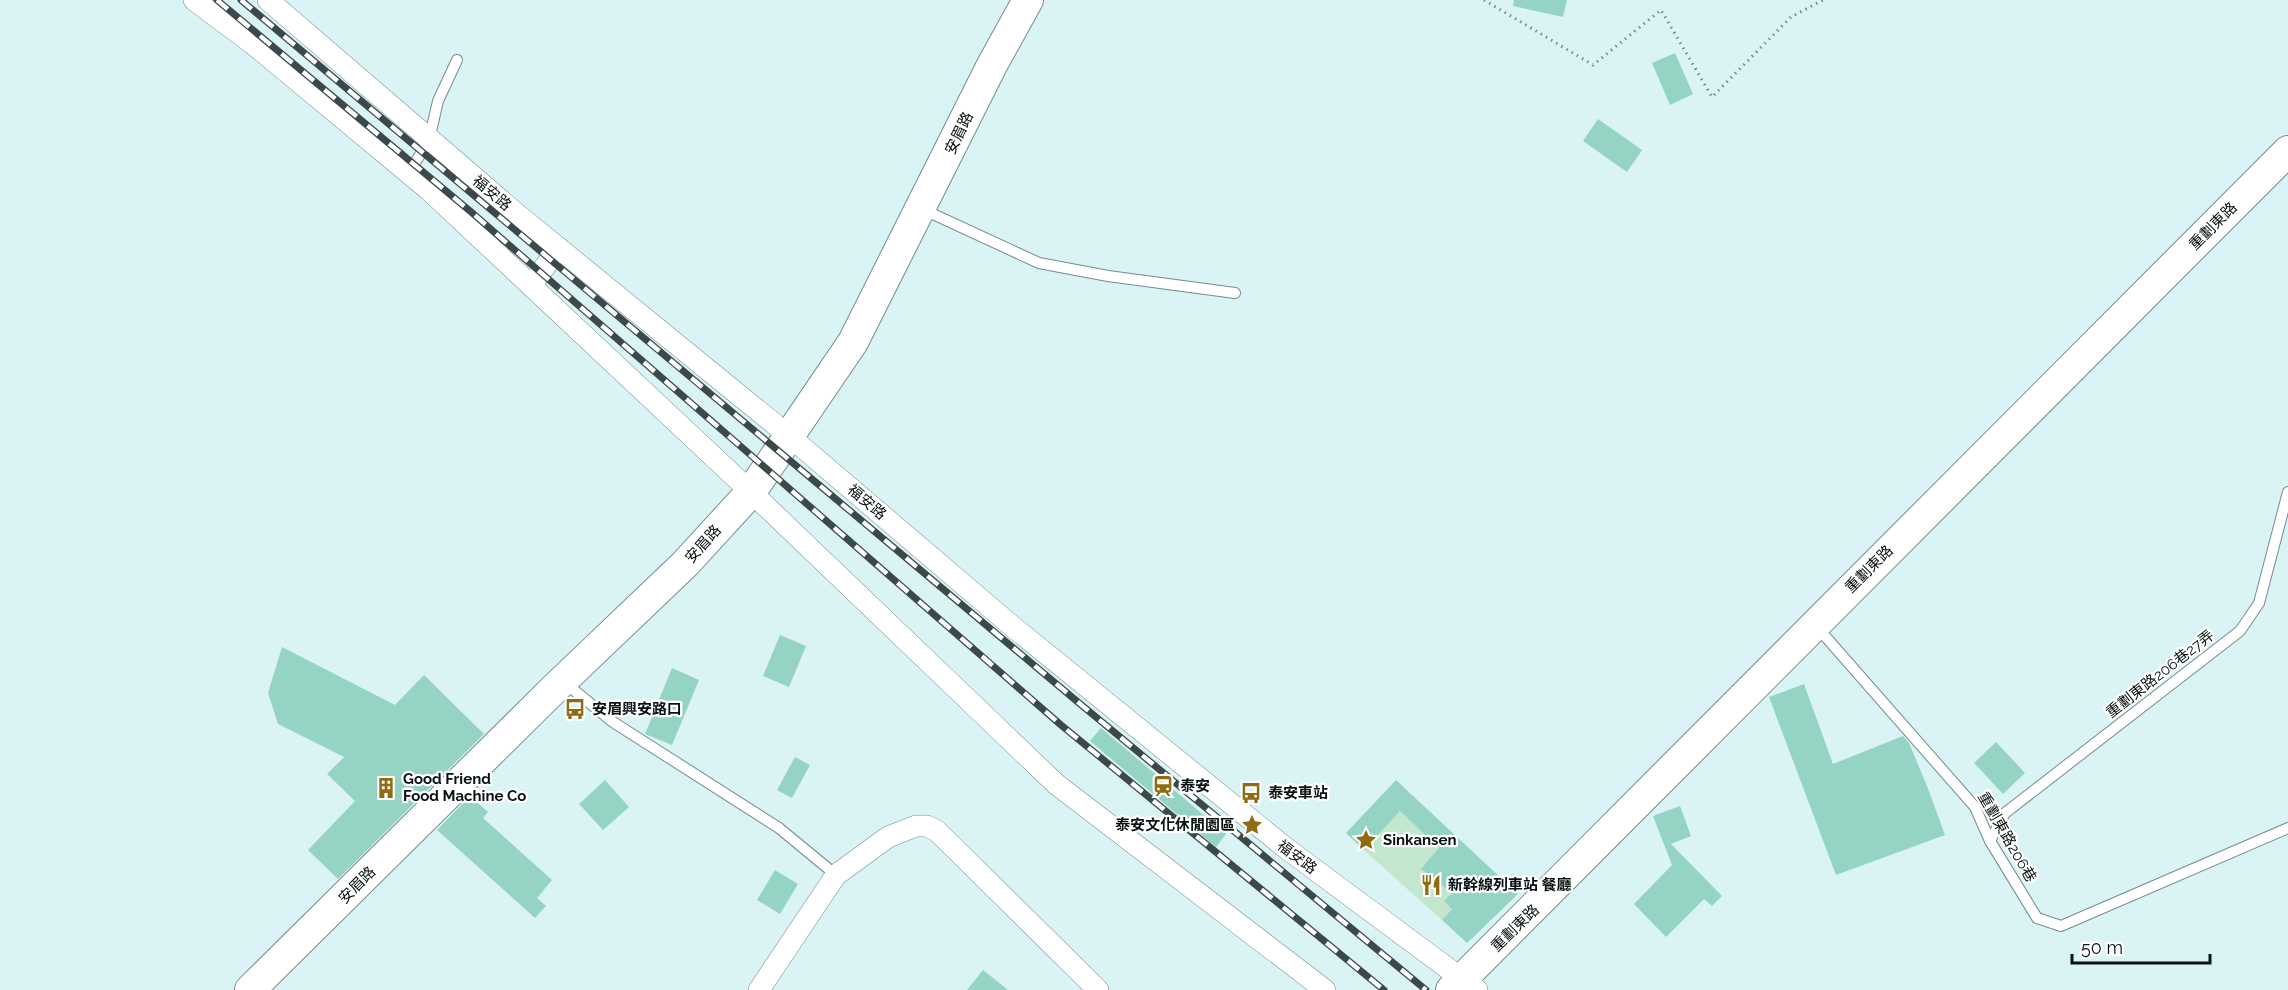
<svg xmlns="http://www.w3.org/2000/svg" width="2288" height="990" font-family="Raleway,'Noto Sans TC',sans-serif">
<style>
.green{fill:#c3e6ce}
.building{fill:#95d4c5}
.lines{fill:none;stroke-linecap:round;stroke-linejoin:round}
.lane-casing{stroke:#768c8e;stroke-width:12}
.street-casing{stroke:#768c8e;stroke-width:22}
.secondary-casing{stroke:#768c8e;stroke-width:32}
.path{stroke:#7a8c8c;stroke-width:3;stroke-dasharray:1.5 4.5;stroke-linecap:butt}
.lane{stroke:#fff;stroke-width:10}
.street{stroke:#fff;stroke-width:21}
.secondary{stroke:#fff;stroke-width:30}
.rail-casing{stroke:#3c494a;stroke-width:7}
.rail{stroke:#fff;stroke-width:4.5;stroke-dasharray:14;stroke-linecap:butt}
.labels{text-anchor:middle;stroke-width:4.5;stroke-linejoin:round;paint-order:stroke}
.street-label{font-size:15px;fill:#091212;stroke:#fff}
.poi-label{font-size:15px;font-weight:bold;fill:#091212;stroke:#fff;text-anchor:start}
</style>
<rect width="100%" height="100%" fill="#daf3f4"/>
<polygon class="green" points="1400,811 1475,882 1442,920 1364,850"/>
<g class="building">
<polygon points="1514,0 1567,0 1563,17 1513,6"/>
<polygon points="1675,53 1693,94 1670,105 1652,63"/>
<polygon points="1598,119 1642,150 1627,172 1583,141"/>
<polygon points="780,635 806,646 789,687 763,676"/>
<polygon points="282,647 395,705 424,675 484,734 338,879 308,850 355,801 327,774 344,757 278,724 268,693"/>
<polygon points="672,668 699,680 672,745 645,734"/>
<polygon points="1804,684 1833,764 1903,736 1909,743 1927,786 1945,835 1836,875 1769,697"/>
<polygon points="1101,728 1226,834 1216,847 1090,741"/>
<polygon points="1996,742 2025,773 2003,794 1974,763"/>
<polygon points="795,757 810,765 792,798 777,790"/>
<polygon points="605,780 629,807 603,830 579,804"/>
<polygon points="1396,780 1518,894 1467,943 1442,920 1452,909 1444,901 1452,893 1421,869 1439,848 1400,811 1364,850 1346,833"/>
<polygon points="470,796 488,812 483,818 552,880 537,898 546,906 535,918 437,830"/>
<polygon points="1680,806 1691,836 1671,844 1722,896 1712,906 1704,899 1666,937 1634,904 1672,865 1653,816"/>
<polygon points="775,870 798,884 780,914 757,900"/>
<polygon points="983,970 1008,990 967,990"/>
</g>
<g class="lines">
<defs>
<g id="lane">
<polyline points="409,173 429,140 438,101 457,60"/>
<polyline points="922,209 1039,263 1108,276 1235,293"/>
<polyline points="1817,627 1975,807 1990,841 2037,918 2061,926 2288,828"/>
<polyline points="565,683 613,722 779,828 836,875"/>
<polyline points="1990,841 2005,813 2240,631 2259,603 2288,492"/>
</g>
<g id="street">
<polyline points="194,0 253,44 429,190 751,492 1056,784 1325,990"/>
<polyline points="268,0 518,215 788,435 1012,626 1287,849 1477,990"/>
<polyline points="531,285 559,248"/>
<polyline points="759,990 836,875 888,837 916,826 927,826 937,831 1098,990"/>
</g>
<g id="secondary">
<polyline points="250,990 555,688 685,564 751,492 853,342 992,65 1028,0"/>
<polyline points="1451,990 2288,151"/>
</g>
</defs>
<use href="#lane" class="lane-casing"/>
<use href="#street" class="street-casing"/>
<use href="#secondary" class="secondary-casing"/>
<polyline class="path" points="1484,0 1593,65 1661,10 1712,97 1791,17 1823,0"/>
<use href="#lane" class="lane"/>
<use href="#street" class="street"/>
<use href="#secondary" class="secondary"/>
<defs>
<g id="rail">
<polyline points="217,0 470,211 1061,725 1384,990"/>
<polyline points="241,0 1079,703 1426,990"/>
</g>
</defs>
<use href="#rail" class="rail-casing"/>
<use href="#rail" class="rail"/>
</g>
<defs>
<symbol id="bus-bare" viewBox="-9 -9 18 18"><path d="M-5-6H5V4H4V6H2V4H-2V6H-4V4H-5ZM-3.5-4V0h7V-4ZM-3.5 1.2v1.5H-2V1.2ZM2 1.2v1.5H3.5V1.2Z" fill="#906b11" stroke="#fff" stroke-width="2.5" paint-order="stroke"/></symbol>
<symbol id="station-bare" viewBox="-9 -9 18 18"><path d="M-3-6H3Q5-6 5-4V2Q5 4 3 4L4.5 6H3L1.5 4h-3L-3 6H-4.5L-3 4Q-5 4-5 2V-4Q-5-6-3-6ZM-3.5-4v3h7v-3ZM-3.5 1v1.5H-2V1ZM2 1v1.5H3.5V1Z" fill="#906b11" stroke="#fff" stroke-width="2.5" paint-order="stroke"/></symbol>
<symbol id="building-bare" viewBox="-9 -9 18 18"><path d="M-4-6H4V6H1V3H-1V6H-4ZM-2.5-4.3h1.7v1.8h-1.7ZM.8-4.3h1.7v1.8H.8ZM-2.5-1h1.7V.8h-1.7ZM.8-1h1.7V.8H.8Z" fill="#906b11" stroke="#fff" stroke-width="2.5" paint-order="stroke"/></symbol>
<symbol id="sight-bare" viewBox="-9 -9 18 18"><path d="M0-6L1.8-2.2L6-1.7L2.9 1.2L3.7 5.4L0 3.3L-3.7 5.4L-2.9 1.2L-6-1.7L-1.8-2.2Z" fill="#906b11" stroke="#fff" stroke-width="2.5" paint-order="stroke"/></symbol>
<symbol id="restaurant-bare" viewBox="-9 -9 18 18"><path d="M-5-6h1v4h1v-4h1v4h1v-4h1v5L-1.5 .5V6h-2V.5L-5-1ZM5-6V6H3V1.5H1.5Q1.5-4 5-6Z" fill="#906b11" stroke="#fff" stroke-width="2.5" paint-order="stroke"/></symbol>
</defs>
<g fill-rule="evenodd">
<use href="#bus-bare" x="560" y="694" width="30" height="30"/>
<use href="#station-bare" x="1148" y="771" width="30" height="30"/>
<use href="#building-bare" x="371" y="773" width="30" height="30"/>
<use href="#bus-bare" x="1236" y="778" width="30" height="30"/>
<use href="#sight-bare" x="1237" y="810" width="30" height="30"/>
<use href="#sight-bare" x="1351" y="825" width="30" height="30"/>
<use href="#restaurant-bare" x="1416" y="870" width="30" height="30"/>
</g>
<g class="labels">
<g class="street-label">
<text transform="translate(959 133) rotate(-64)" y="5">安眉路</text>
<text transform="translate(492 193) rotate(40)" y="5">福安路</text>
<text transform="translate(2213 226) rotate(-45)" y="5">重劃東路</text>
<text transform="translate(867 502) rotate(40)" y="5">福安路</text>
<text transform="translate(703 544) rotate(-48)" y="5">安眉路</text>
<text transform="translate(1869 569) rotate(-45)" y="5">重劃東路</text>
<text transform="translate(2160 674) rotate(-38)" y="5">重劃東路206巷27弄</text>
<text transform="translate(2007 837) rotate(60)" y="5">重劃東路206巷</text>
<text transform="translate(1297 857) rotate(37)" y="5">福安路</text>
<text transform="translate(357 885) rotate(-45)" y="5">安眉路</text>
<text transform="translate(1515 928) rotate(-44)" y="5">重劃東路</text>
</g>
<g class="poi-label">
<text x="592" y="714">安眉興安路口</text>
<text x="403" y="784">Good Friend<tspan x="403" dy="17">Food Machine Co</tspan></text>
<text x="1180" y="791">泰安</text>
<text x="1268" y="798">泰安車站</text>
<text x="1235" y="830" text-anchor="end">泰安文化休閒園區</text>
<text x="1383" y="845">Sinkansen</text>
<text x="1448" y="890">新幹線列車站 餐廳</text>
</g>
</g>
<path d="M2072 954v9h138v-9" fill="none" stroke="#091212" stroke-width="3"/>
<text x="2081" y="954" font-size="18" fill="#091212" stroke="#ffffff" stroke-width="4.5" paint-order="stroke">50 m</text>
</svg>
